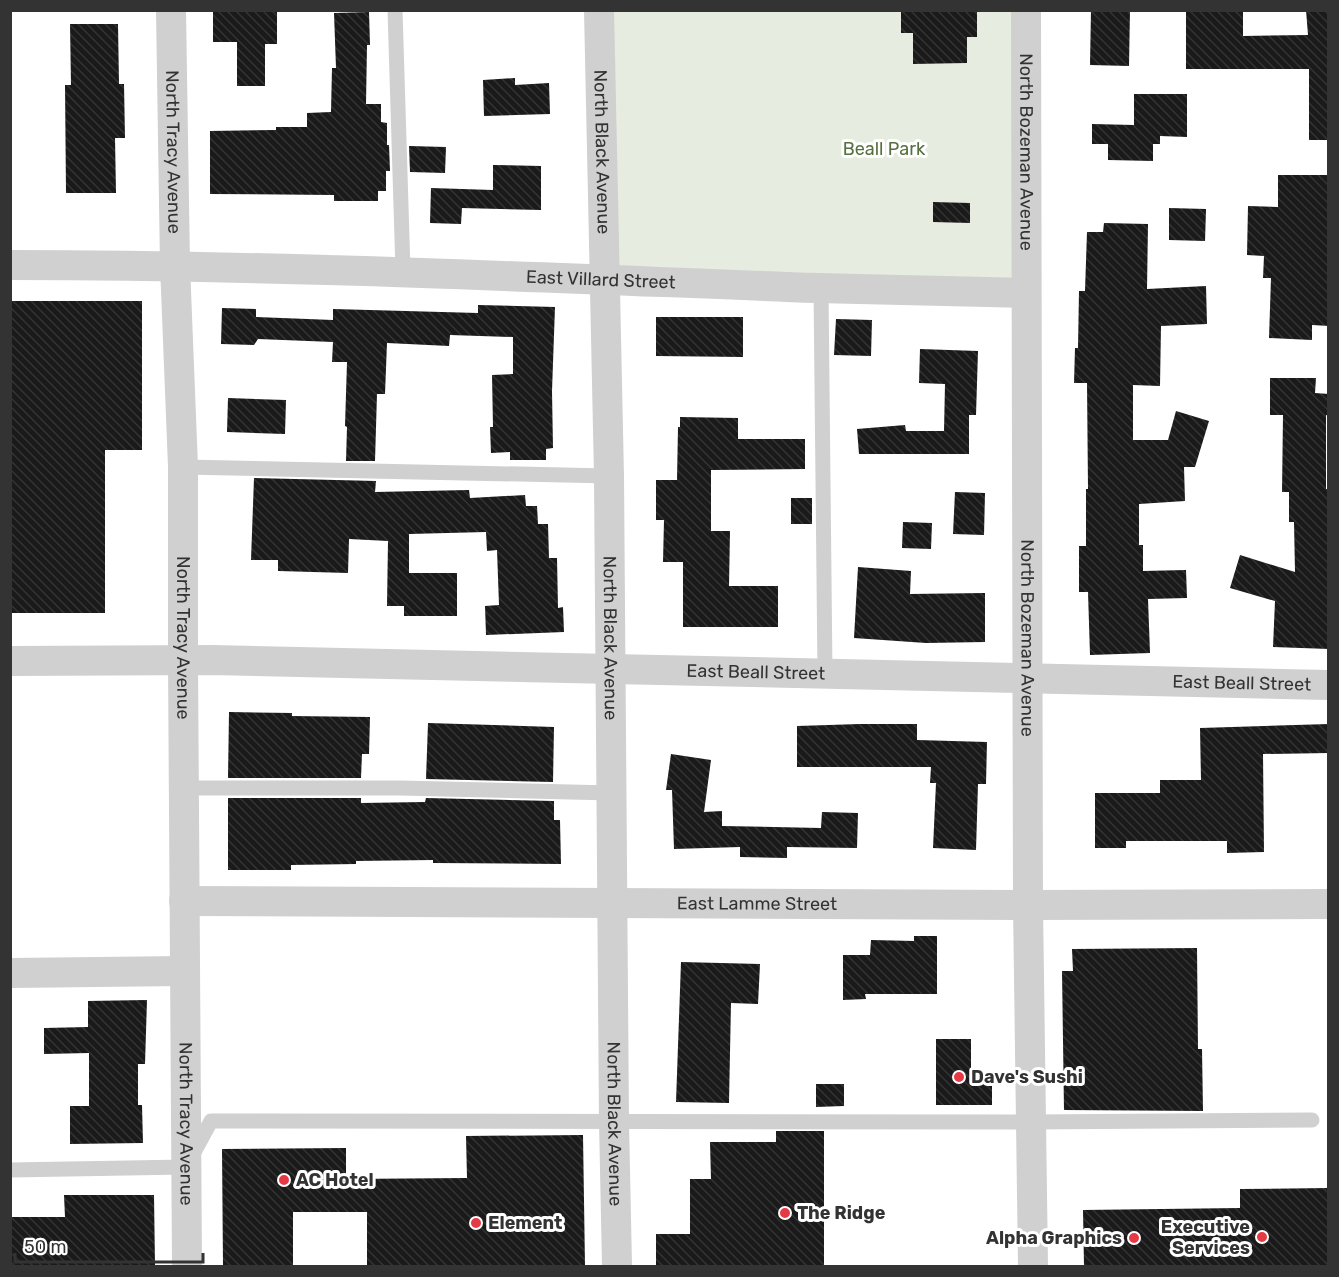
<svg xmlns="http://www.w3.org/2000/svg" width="1339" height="1277" font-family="Rubik,sans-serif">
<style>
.park{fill:#e6ecdf}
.building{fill:url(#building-back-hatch)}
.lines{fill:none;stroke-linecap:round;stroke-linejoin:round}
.lane{stroke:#d0d0d0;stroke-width:15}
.street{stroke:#d0d0d0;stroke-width:30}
.poi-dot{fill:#e63946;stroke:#fff;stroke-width:2}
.labels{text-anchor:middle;stroke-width:6;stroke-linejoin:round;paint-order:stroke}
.park-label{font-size:18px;fill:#56703f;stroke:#fff}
.street-label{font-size:18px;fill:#333;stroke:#fff}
.poi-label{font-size:18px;font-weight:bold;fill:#333;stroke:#fff;text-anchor:start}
</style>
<defs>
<pattern id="building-back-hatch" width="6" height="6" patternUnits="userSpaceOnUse" patternTransform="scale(1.5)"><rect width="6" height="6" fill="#1a1a1a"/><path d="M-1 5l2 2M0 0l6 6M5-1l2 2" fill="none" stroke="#333"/></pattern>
</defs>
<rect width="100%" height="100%" fill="#fff"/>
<polygon class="park" points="599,11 1026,11 1026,293 605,280"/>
<g class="building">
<polygon points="910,10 977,12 977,37 967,37 967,63 913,64 913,33 901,33 901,12"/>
<polygon points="1091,10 1130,10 1129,66 1090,65"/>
<polygon points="1186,10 1243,10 1243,36 1308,35 1306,10 1329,10 1329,140 1309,140 1309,69 1186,69"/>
<polygon points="213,12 277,12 277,44 265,44 265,86 237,86 237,42 213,42"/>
<polygon points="369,12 370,45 367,45 366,104 381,104 381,122 387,123 387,145 389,145 390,171 386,171 386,191 378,191 378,201 334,201 334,195 210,194 210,131 276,130 276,127 307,127 307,113 331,112 332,68 336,68 334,13"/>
<polygon points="70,24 118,24 119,84 124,84 125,138 115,138 116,193 66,193 65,85 71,85"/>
<polygon points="515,78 515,85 549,83 550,114 484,116 483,80"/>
<polygon points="1134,94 1187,94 1187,137 1160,136 1160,144 1153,144 1153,161 1108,160 1108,144 1092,144 1092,124 1134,125"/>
<polygon points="409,146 446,147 445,173 410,172"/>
<polygon points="493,165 541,166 541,210 462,208 461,224 430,223 431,188 493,190"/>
<polygon points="1278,175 1329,175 1329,326 1312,325 1312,340 1269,338 1271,278 1263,278 1264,256 1247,255 1248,206 1278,207"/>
<polygon points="933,202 970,203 970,223 933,222"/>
<polygon points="1169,208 1206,209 1205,241 1169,240"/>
<polygon points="1104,223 1148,224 1147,289 1206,286 1207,324 1161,326 1160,386 1133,385 1133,440 1168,440 1176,411 1209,421 1195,467 1184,467 1185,501 1139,504 1139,545 1143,545 1143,571 1186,570 1187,598 1148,599 1150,653 1090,655 1088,592 1079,592 1079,546 1086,546 1086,489 1088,489 1087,383 1074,383 1075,348 1078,348 1079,291 1085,291 1087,232 1103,232"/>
<polygon points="10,301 142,301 142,450 105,450 105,613 10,613"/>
<polygon points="478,305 555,307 552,391 553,448 546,449 546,460 510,460 510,452 491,453 490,427 493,427 492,375 513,374 513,337 450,335 449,346 387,343 385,394 377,394 375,461 346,461 347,427 345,426 347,362 332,362 333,342 258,339 254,345 221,344 222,308 256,309 256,317 333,320 333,309 478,313"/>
<polygon points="656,317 743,317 743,357 656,356"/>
<polygon points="836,319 872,320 871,356 834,355"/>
<polygon points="920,349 978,351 976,415 969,415 969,454 859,454 857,429 905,425 906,431 944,431 945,384 919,383"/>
<polygon points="1270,378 1316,378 1315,393 1329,394 1329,416 1326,415 1326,489 1329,489 1329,649 1273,647 1275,601 1230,588 1240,555 1295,572 1294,522 1289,522 1289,492 1282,492 1283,415 1270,415"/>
<polygon points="228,398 286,400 285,434 227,432"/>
<polygon points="680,417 738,418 738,439 805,439 805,469 711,470 711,531 730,531 729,586 778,586 778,627 683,627 683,562 663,562 664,520 656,520 656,480 677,480 678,427 680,427"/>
<polygon points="254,478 376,481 375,492 469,490 470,498 525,495 526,506 537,506 538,524 548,524 549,558 557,558 558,608 563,607 564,632 486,635 485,606 499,605 497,550 487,551 486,532 409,534 409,573 457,573 457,616 404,616 404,606 387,606 388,541 349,539 348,573 278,571 278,560 251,560"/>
<polygon points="955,492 985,493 984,535 953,534"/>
<rect x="791" y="498" width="21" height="26"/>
<polygon points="903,522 932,523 931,549 902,548"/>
<polygon points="858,567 911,571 910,594 985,593 985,642 926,643 854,638"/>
<polygon points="229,712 292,713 292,716 370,717 369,754 362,754 361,778 228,778"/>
<polygon points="428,723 554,727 553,782 426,779"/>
<polygon points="860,724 917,724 917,740 987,742 986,784 978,784 976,850 933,848 936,783 930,783 931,767 797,767 797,726"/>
<polygon points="1329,724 1329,753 1263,754 1264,852 1227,853 1227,841 1126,841 1126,848 1095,848 1095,793 1160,793 1160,780 1201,780 1200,728"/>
<polygon points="671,754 711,760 704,812 722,811 722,826 821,828 822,812 858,813 857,848 787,847 787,858 740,857 740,847 674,849 672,790 666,790"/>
<polygon points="228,798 361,798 361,803 425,802 426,798 554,801 554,820 560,820 561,864 433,863 433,860 356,861 356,864 291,865 291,870 228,870"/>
<polygon points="914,936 937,936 937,994 865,994 866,999 843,1000 843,955 870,955 871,940 914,941"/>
<polygon points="1197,948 1198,1049 1202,1049 1203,1111 1064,1110 1062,971 1073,971 1072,949"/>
<polygon points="681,962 760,964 758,1004 731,1003 729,1103 676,1102"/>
<polygon points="147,1000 145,1064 138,1064 138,1105 142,1105 143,1143 70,1144 70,1106 89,1106 89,1053 44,1054 44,1028 88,1027 88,1001"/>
<polygon points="936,1039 971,1039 971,1072 992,1072 992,1105 936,1105"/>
<polygon points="816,1084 844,1084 844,1106 816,1107"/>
<polygon points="776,1131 824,1131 824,1266 656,1266 656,1234 690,1234 690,1179 711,1179 710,1142 776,1142"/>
<polygon points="583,1135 585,1266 367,1266 367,1212 293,1212 293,1266 223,1266 222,1149 346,1148 346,1179 467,1178 466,1136"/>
<polygon points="1328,1188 1329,1266 1084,1266 1083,1210 1240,1208 1240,1189"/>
<polygon points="64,1195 154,1195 155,1266 10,1266 10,1217 65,1217"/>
</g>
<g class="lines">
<g class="lane">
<polyline points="395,10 403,271"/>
<polyline points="821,288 825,674"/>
<polyline points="183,467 609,476"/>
<polyline points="183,788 400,788 612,793"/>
<polyline points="10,1170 186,1167 211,1121 1031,1122 1312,1120"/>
</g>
<g class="street">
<path id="s1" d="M 171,10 L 175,265 L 183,467 L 183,660 L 187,1266"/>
<path id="s2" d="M 599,10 L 609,476 L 614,1122 L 617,1266"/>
<path id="s3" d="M 1026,10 L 1028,905 L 1033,1266"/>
<path id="s4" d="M 10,265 C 280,265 548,278 817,288 C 887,290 957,291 1026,293"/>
<path id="s5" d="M 10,661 L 212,660 L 1328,685"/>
<path id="s6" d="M 184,901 L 1028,905 L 1328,904"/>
<polyline points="10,973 184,971"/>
</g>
</g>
<g class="poi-dot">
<circle cx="959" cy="1077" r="6"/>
<circle cx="284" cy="1180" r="6"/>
<circle cx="785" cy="1213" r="6"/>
<circle cx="476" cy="1223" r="6"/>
<circle cx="1262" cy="1237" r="6"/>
<circle cx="1134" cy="1238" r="6"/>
</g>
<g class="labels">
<g class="park-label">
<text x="884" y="155">Beall Park</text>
</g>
<g class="street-label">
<text dy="6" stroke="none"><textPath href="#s1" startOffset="142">North Tracy Avenue</textPath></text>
<text dy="6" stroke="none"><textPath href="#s2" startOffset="142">North Black Avenue</textPath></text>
<text dy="6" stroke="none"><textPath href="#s3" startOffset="142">North Bozeman Avenue</textPath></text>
<text dy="6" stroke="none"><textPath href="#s4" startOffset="591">East Villard Street</textPath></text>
<text dy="6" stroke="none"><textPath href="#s1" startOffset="628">North Tracy Avenue</textPath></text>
<text dy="6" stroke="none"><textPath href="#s2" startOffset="628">North Black Avenue</textPath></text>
<text dy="6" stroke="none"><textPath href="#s3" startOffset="628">North Bozeman Avenue</textPath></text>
<text dy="6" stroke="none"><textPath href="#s5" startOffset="746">East Beall Street</textPath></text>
<text dy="6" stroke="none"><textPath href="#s5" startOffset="1232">East Beall Street</textPath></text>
<text dy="6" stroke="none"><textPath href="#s6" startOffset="573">East Lamme Street</textPath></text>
<text dy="6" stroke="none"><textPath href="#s1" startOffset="1114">North Tracy Avenue</textPath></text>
<text dy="6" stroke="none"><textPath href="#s2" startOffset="1114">North Black Avenue</textPath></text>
</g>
<g class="poi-label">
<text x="971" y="1083">Dave's Sushi</text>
<text x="296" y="1186">AC Hotel</text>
<text x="797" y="1219">The Ridge</text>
<text x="488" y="1229">Element</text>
<text x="1250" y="1233" text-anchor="end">Executive<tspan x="1250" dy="21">Services</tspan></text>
<text x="1122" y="1244" text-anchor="end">Alpha Graphics</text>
</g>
</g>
<rect width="1339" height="1277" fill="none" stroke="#333333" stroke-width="24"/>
<path d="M15 1253v9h188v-9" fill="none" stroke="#333333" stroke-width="3"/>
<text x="24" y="1253" font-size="18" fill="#333333" stroke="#ffffff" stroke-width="4.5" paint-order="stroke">50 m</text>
</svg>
